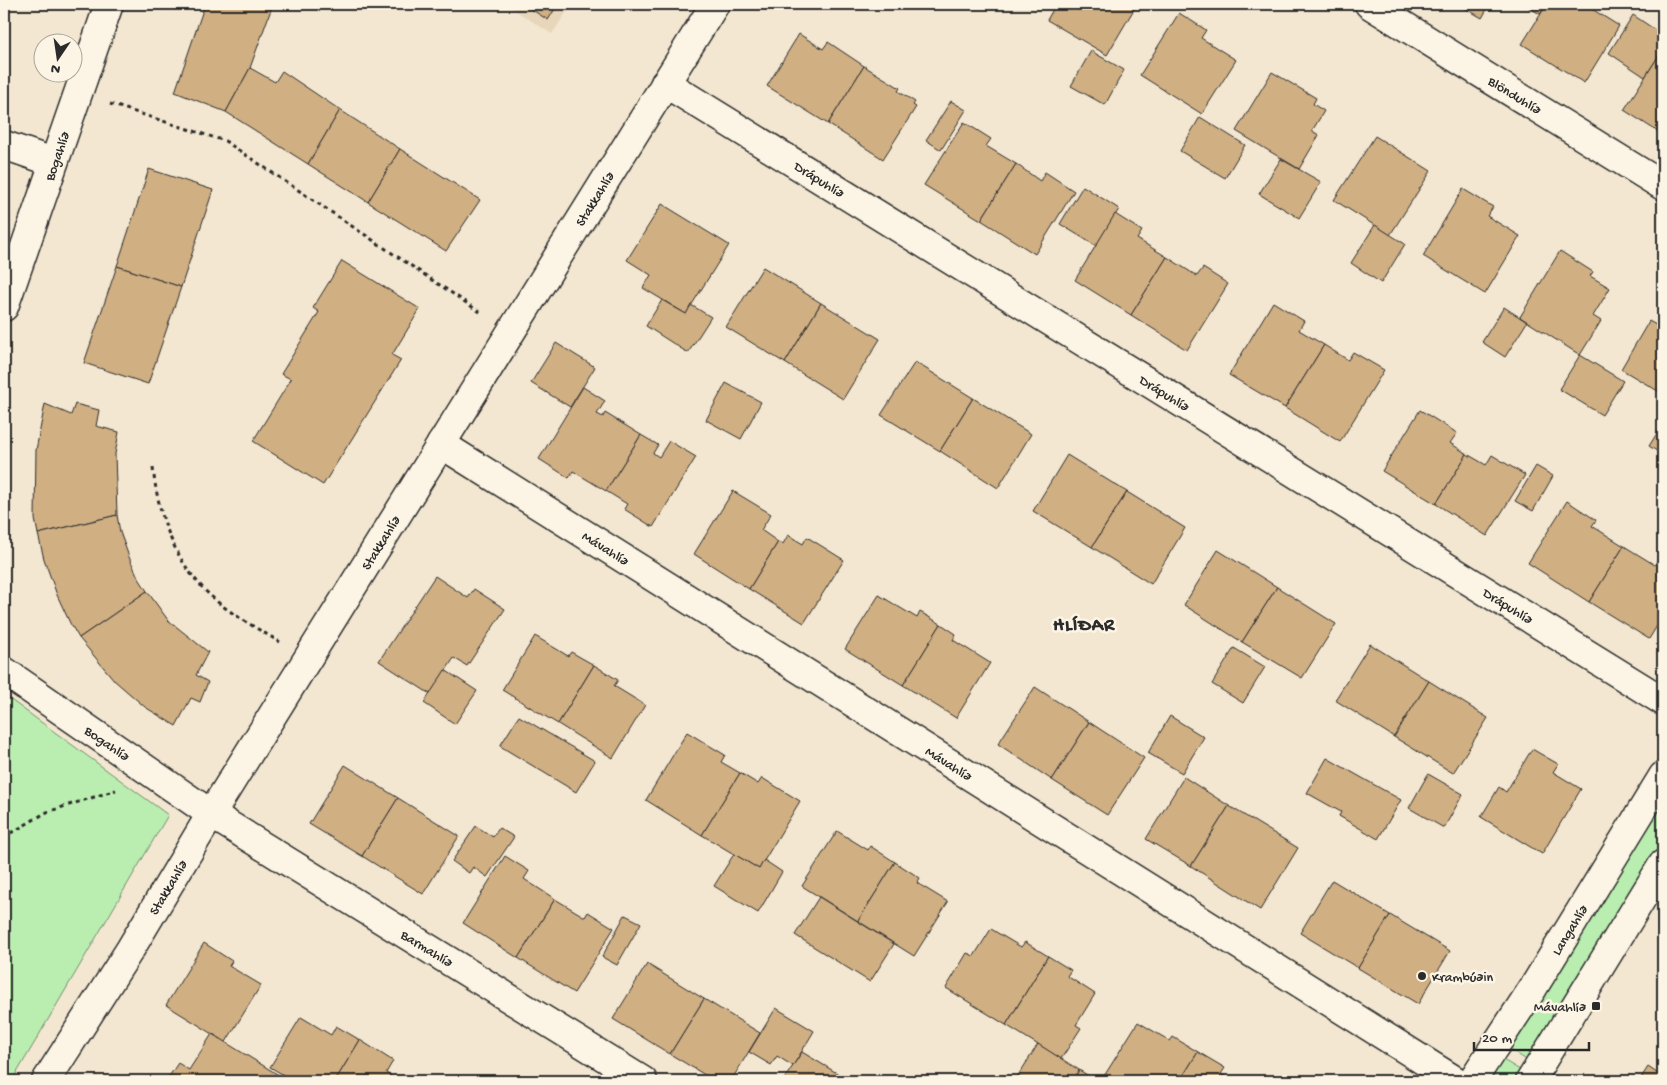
<svg xmlns="http://www.w3.org/2000/svg" width="1667" height="1085" font-family="'Gochi Hand',sans-serif">
<style>
.built{fill:#e8d6ba}
.green{fill:#baeeb0;stroke:#728c6e}
.building{fill:#d0af83;stroke:#2b2b2b}
.lines{fill:none;stroke-linecap:round;stroke-linejoin:round}
.minor-casing{stroke:#2b2b2b;stroke-width:31}
.path{stroke:#2b2b2b;stroke-width:3;stroke-dasharray:4 4;stroke-linecap:butt}
.minor{stroke:#fcf5e5;stroke-width:28}
.poi-dot{fill:#2b2b2b;stroke:#fcf5e5;stroke-width:2}
.labels{text-anchor:middle;stroke-width:5;stroke-linejoin:round;paint-order:stroke}
.street-label{font-size:14px;fill:#2b2b2b;stroke:#fcf5e5}
.poi-label{font-size:14px;fill:#2b2b2b;stroke:#fcf5e5;text-anchor:start}
.district-label{font-size:19px;font-weight:bold;letter-spacing:1px;fill:#2b2b2b;stroke:#fcf5e5}
</style>
<rect width="100%" height="100%" fill="#f3e7d1"/>
<filter id="ink" filterUnits="userSpaceOnUse"><feTurbulence type="fractalNoise" baseFrequency=".02" numOctaves="2"/><feDisplacementMap in="SourceGraphic" scale="10" xChannelSelector="R" yChannelSelector="G"/><feConvolveMatrix kernelMatrix="1 2 1 2 8 2 1 2 1" color-interpolation-filters="sRGB"/></filter>
<g filter="url(#ink)">
<polygon class="built" points="505,4 572,4 552,34"/>
<g class="green">
<polygon points="4,695 168,815 12,1081 4,1081"/>
<polygon points="1663,789 1663,847 1531,1063 1505,1046"/>
<path d="M 1498,1057 L 1525,1073 L 1519,1081 C 1507,1081 1499,1085 1493,1073 Z"/>
</g>
<g class="building">
<polygon points="205,4 273,4 250,68 226,112 175,92"/>
<polygon points="523,4 558,4 548,20"/>
<polygon points="1056,4 1137,4 1107,55 1047,20"/>
<polygon points="1458,4 1490,4 1482,18"/>
<polygon points="1523,4 1547,4 1540,14"/>
<polygon points="1547,4 1584,4 1619,26 1584,83 1522,44"/>
<polygon points="1179,13 1206,30 1201,38 1236,60 1202,114 1140,75"/>
<polygon points="1633,15 1663,35 1663,49 1645,77 1609,53"/>
<polygon points="799,34 823,49 828,42 864,66 828,124 767,86"/>
<polygon points="1663,49 1663,135 1624,110"/>
<polygon points="1091,51 1124,70 1105,105 1071,86"/>
<polygon points="864,66 900,88 898,91 915,102 913,105 916,107 883,159 828,124"/>
<polygon points="250,68 275,82 282,71 340,110 308,164 226,112"/>
<polygon points="1272,72 1316,98 1313,104 1324,111 1312,131 1319,135 1299,169 1236,131"/>
<polygon points="951,101 966,110 941,150 926,140"/>
<polygon points="340,110 400,149 368,202 308,164"/>
<polygon points="1200,117 1245,145 1225,178 1180,151"/>
<polygon points="964,122 991,139 986,146 1016,164 981,220 924,185"/>
<polygon points="1375,136 1431,171 1390,235 1334,200"/>
<polygon points="400,149 480,200 446,251 368,202"/>
<polygon points="1281,159 1321,182 1299,218 1259,194"/>
<polygon points="1016,164 1040,181 1045,172 1074,191 1035,254 981,220"/>
<polygon points="149,169 213,190 181,287 117,266"/>
<polygon points="1083,186 1119,209 1096,246 1060,224"/>
<polygon points="1463,189 1493,207 1487,216 1520,236 1485,294 1423,256"/>
<polygon points="662,204 729,245 686,314 643,288 651,275 627,260"/>
<polygon points="1115,214 1142,231 1137,239 1167,257 1131,315 1075,280"/>
<polygon points="1375,225 1405,244 1381,283 1351,263"/>
<polygon points="1560,251 1593,272 1590,276 1610,288 1593,316 1601,321 1580,355 1520,317"/>
<polygon points="1167,257 1197,276 1203,268 1228,284 1187,350 1131,315"/>
<polygon points="342,261 420,309 392,355 401,360 323,485 253,441 291,379 281,374 319,312 313,308"/>
<polygon points="117,266 181,287 148,384 84,363"/>
<polygon points="763,267 821,303 785,363 726,327"/>
<polygon points="662,300 686,314 691,305 711,317 688,353 646,326"/>
<polygon points="1273,302 1304,321 1299,330 1324,345 1285,408 1229,375"/>
<polygon points="821,303 880,339 843,399 785,363"/>
<polygon points="1504,307 1527,322 1505,357 1482,342"/>
<polygon points="1649,321 1663,329 1663,394 1621,369"/>
<polygon points="556,343 595,367 570,407 531,383"/>
<polygon points="1324,345 1348,360 1353,352 1384,370 1340,442 1285,408"/>
<polygon points="1580,355 1623,381 1602,415 1559,389"/>
<polygon points="915,362 973,398 940,451 881,415"/>
<polygon points="726,383 761,402 741,439 706,420"/>
<polygon points="583,387 605,401 597,414 603,417 605,413 641,435 606,491 573,471 569,478 539,459"/>
<polygon points="973,398 1031,434 998,488 940,451"/>
<polygon points="45,404 71,415 75,404 99,410 96,426 119,432 115,454 117,515 38,534 35,519 36,450"/>
<polygon points="1420,410 1457,433 1450,443 1467,454 1436,504 1382,471"/>
<polygon points="1663,424 1663,455 1649,446"/>
<polygon points="641,435 658,445 653,453 659,457 669,441 696,457 653,527 624,509 627,504 606,491"/>
<polygon points="1467,454 1486,465 1492,455 1525,475 1487,536 1436,504"/>
<polygon points="1067,455 1127,492 1092,547 1033,511"/>
<polygon points="1536,466 1553,476 1533,511 1515,501"/>
<polygon points="733,491 771,514 761,530 778,542 749,589 694,554"/>
<polygon points="1127,492 1185,528 1151,584 1092,547"/>
<polygon points="1567,501 1596,520 1592,526 1624,546 1589,602 1528,563"/>
<polygon points="117,515 120,532 129,557 138,577 147,591 79,638 70,623 57,595 44,559 38,534"/>
<polygon points="788,535 803,544 807,537 844,560 804,623 749,589 778,542 783,544"/>
<polygon points="1624,546 1655,565 1658,559 1663,562 1663,616 1649,639 1589,602"/>
<polygon points="1218,550 1277,587 1242,642 1184,605"/>
<polygon points="435,576 468,598 474,589 505,609 467,666 454,658 430,694 379,661"/>
<polygon points="1277,587 1336,624 1302,678 1242,642"/>
<polygon points="147,591 168,620 208,652 196,675 208,682 200,702 191,698 176,726 145,707 115,681 79,638"/>
<polygon points="879,595 917,618 920,612 941,624 903,685 845,649"/>
<polygon points="941,624 956,634 953,640 990,663 956,718 903,685"/>
<polygon points="535,636 568,656 571,652 594,665 558,724 502,690"/>
<polygon points="1370,644 1429,681 1394,737 1335,700"/>
<polygon points="1234,648 1265,667 1243,703 1212,684"/>
<polygon points="594,665 618,680 614,686 645,705 613,758 558,724"/>
<polygon points="445,670 477,691 455,724 424,703"/>
<polygon points="1429,681 1488,718 1453,773 1394,737"/>
<polygon points="1035,687 1089,722 1052,780 998,744"/>
<polygon points="519,716 595,761 576,792 500,746"/>
<polygon points="1170,716 1204,737 1182,773 1148,753"/>
<polygon points="1089,722 1144,758 1107,815 1052,780"/>
<polygon points="687,732 725,755 721,762 740,773 702,835 646,800"/>
<polygon points="1532,749 1558,764 1553,772 1581,789 1542,854 1481,817 1499,787 1506,792"/>
<polygon points="1327,758 1401,800 1378,839 1339,816 1341,812 1307,793"/>
<polygon points="345,765 398,798 362,856 309,824"/>
<polygon points="740,773 758,784 762,778 800,801 759,869 702,835"/>
<polygon points="1428,774 1463,794 1444,828 1409,808"/>
<polygon points="1184,777 1229,806 1191,866 1146,839"/>
<polygon points="398,798 459,836 423,894 362,856"/>
<polygon points="1229,806 1298,848 1260,910 1191,866"/>
<polygon points="476,826 493,837 499,828 514,837 487,877 473,867 469,873 452,861"/>
<polygon points="837,831 868,850 870,846 895,862 858,921 802,886"/>
<polygon points="734,854 759,869 764,860 782,872 758,913 714,886"/>
<polygon points="505,856 529,871 524,879 555,899 518,958 463,923"/>
<polygon points="895,862 920,878 917,883 948,902 914,956 858,921"/>
<polygon points="1332,880 1390,915 1358,968 1300,933"/>
<polygon points="819,897 894,944 870,982 795,935"/>
<polygon points="555,899 585,917 588,912 614,928 574,993 518,958"/>
<polygon points="625,915 641,923 617,965 602,957"/>
<polygon points="1390,915 1450,951 1418,1004 1358,968"/>
<polygon points="991,929 1021,947 1025,942 1048,956 1006,1025 946,988 967,953 974,956"/>
<polygon points="204,943 232,961 229,966 261,985 226,1042 166,1005"/>
<polygon points="1048,956 1071,970 1067,976 1095,994 1076,1025 1081,1028 1061,1059 1006,1025"/>
<polygon points="647,964 704,999 670,1054 613,1019"/>
<polygon points="704,999 760,1033 731,1081 715,1081 670,1054"/>
<polygon points="776,1008 814,1031 793,1066 777,1056 771,1065 749,1052"/>
<polygon points="301,1017 331,1035 336,1026 360,1040 335,1081 294,1081 270,1067"/>
<polygon points="1138,1022 1170,1041 1173,1037 1198,1052 1180,1081 1101,1081"/>
<polygon points="212,1034 285,1079 284,1081 166,1081 178,1063 189,1070"/>
<polygon points="360,1040 393,1061 386,1073 399,1081 335,1081"/>
<polygon points="1038,1044 1079,1070 1073,1081 1027,1081 1018,1076"/>
<polygon points="802,1052 850,1081 783,1081"/>
<polygon points="1198,1052 1225,1068 1221,1074 1234,1081 1180,1081"/>
<polygon points="1648,1067 1663,1077 1663,1081 1639,1081"/>
<polygon points="1079,1070 1097,1081 1073,1081"/>
</g>
<g class="lines">
<defs>
<g id="minor">
<path id="s1" d="M 1369,4 L 1663,186"/>
<path id="s2" d="M 665,83 L 1663,701"/>
<polyline points="4,145 53,162"/>
<path id="s3" d="M 4,307 L 109,4"/>
<path id="s4" d="M 441,444 L 1456,1081"/>
<path id="s5" d="M 4,671 L 211,814 L 643,1081"/>
<path id="s6" d="M 46,1081 L 131,948 L 211,814 L 715,4"/>
<path id="s7" d="M 1472,1081 L 1533,988 L 1663,776"/>
<polyline points="1530,1081 1663,864"/>
</g>
</defs>
<use href="#minor" class="minor-casing"/>
<g class="path">
<polyline points="110,104 225,141 483,314"/>
<path d="M 153,468 C 159,523 179,573 224,607 C 242,620 261,631 280,642"/>
<polyline points="4,837 47,812 116,790"/>
</g>
<use href="#minor" class="minor"/>
</g>
</g>
<g class="poi-dot">
<circle cx="1422" cy="976" r="5"/>
<rect x="1591" y="1001" width="10" height="10" rx="2.5"/>
</g>
<g class="labels">
<g class="street-label">
<text dy="5" stroke="none"><textPath href="#s1" startOffset="172">Blönduhlíð</textPath></text>
<text dy="5" stroke="none"><textPath href="#s3" startOffset="160">Bogahlíð</textPath></text>
<text dy="5" stroke="none"><textPath href="#s2" startOffset="182">Drápuhlíð</textPath></text>
<text dy="5" stroke="none"><textPath href="#s6" startOffset="1039">Stakkahlíð</textPath></text>
<text dy="5" stroke="none"><textPath href="#s2" startOffset="588">Drápuhlíð</textPath></text>
<text dy="5" stroke="none"><textPath href="#s6" startOffset="634">Stakkahlíð</textPath></text>
<text dy="5" stroke="none"><textPath href="#s4" startOffset="195">Mávahlíð</textPath></text>
<text dy="5" stroke="none"><textPath href="#s2" startOffset="992">Drápuhlíð</textPath></text>
<text dy="5" stroke="none"><textPath href="#s5" startOffset="126">Bogahlíð</textPath></text>
<text dy="5" stroke="none"><textPath href="#s4" startOffset="600">Mávahlíð</textPath></text>
<text dy="5" stroke="none"><textPath href="#s6" startOffset="229">Stakkahlíð</textPath></text>
<text dy="5" stroke="none"><textPath href="#s7" startOffset="180">Langahlíð</textPath></text>
<text dy="5" stroke="none"><textPath href="#s5" startOffset="506">Barmahlíð</textPath></text>
</g>
<g class="poi-label">
<text x="1432" y="981">Krambúðin</text>
<text x="1586" y="1011" text-anchor="end">Mávahlíð</text>
</g>
<g class="district-label">
<text x="1084" y="630">HLÍÐAR</text>
</g>
</g>
<rect width="1667" height="1085" fill="none" stroke="#fcf5e5" stroke-width="20"/>
<rect x="10" y="10" width="1647" height="1065" fill="none" stroke="#2b2b2b" stroke-width="2" filter="url(#ink)"/>
<g transform="translate(58 58) rotate(193)"><circle r="24" fill="#fcf5e5" stroke="#a8a49b"/>
<path d="M0-4L9 19L0 12L-9 19Z" fill="#2b2b2b"/>
<text y="-8" font-size="14" font-weight="bold" text-anchor="middle" fill="#2b2b2b">N</text>
</g>
<path d="M1474 1042v8h115v-8" fill="none" stroke="#2b2b2b" stroke-width="2.5"/>
<text x="1482" y="1042" font-size="15" fill="#2b2b2b" stroke="#fcf5e5" stroke-width="4" paint-order="stroke">20 m</text>
</svg>
